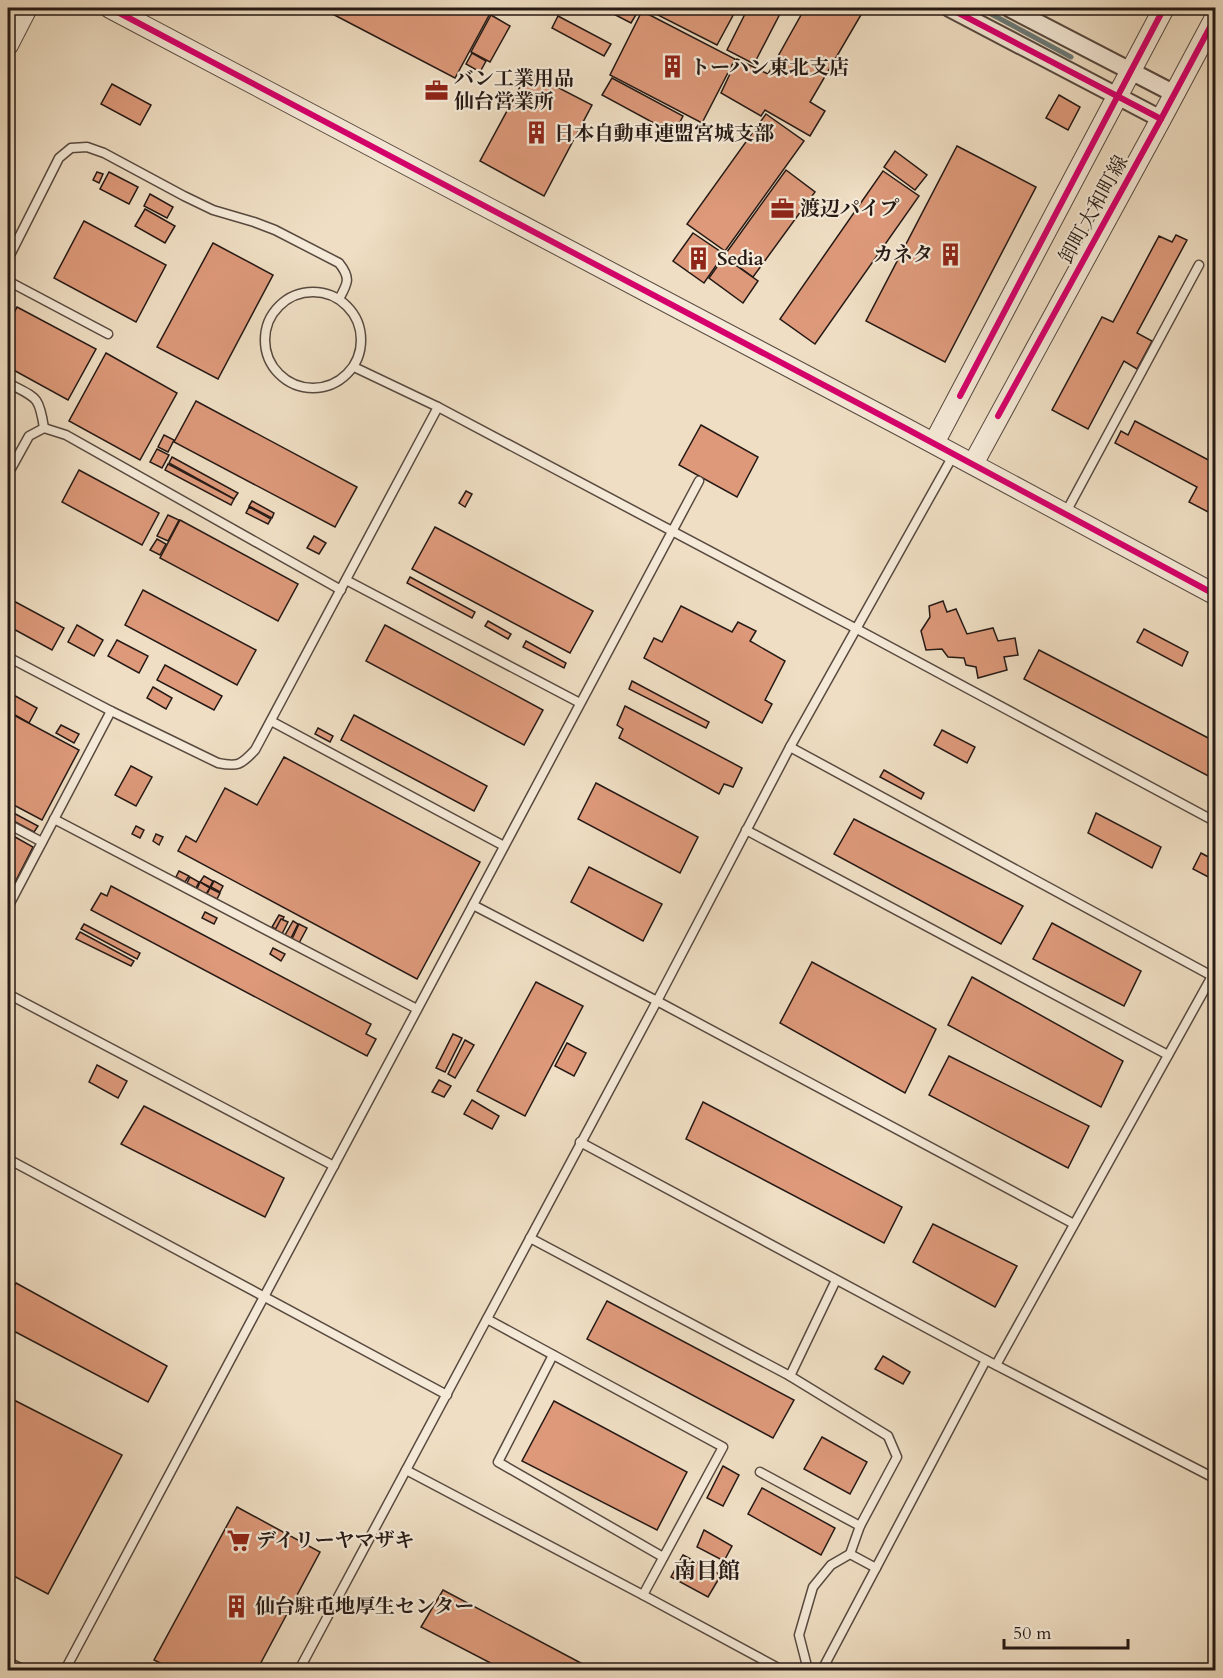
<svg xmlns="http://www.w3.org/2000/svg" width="1223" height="1678" font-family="Cardo,'Noto Serif JP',serif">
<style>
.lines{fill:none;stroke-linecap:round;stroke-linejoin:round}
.stream{stroke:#6b7a77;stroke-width:5}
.building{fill:#dd997a;stroke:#251915;stroke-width:1.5}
.service-casing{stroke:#584a40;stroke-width:11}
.minor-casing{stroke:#584a40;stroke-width:20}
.tertiary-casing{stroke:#584a40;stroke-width:22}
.service{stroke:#f5ead8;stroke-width:8}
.minor{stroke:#f5ead8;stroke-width:16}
.tertiary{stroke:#f5ead8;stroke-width:20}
.cycleway-casing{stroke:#f5ead8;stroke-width:10}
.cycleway{stroke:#d6006c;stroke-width:6}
.labels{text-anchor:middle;stroke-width:4.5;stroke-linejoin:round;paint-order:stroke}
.poi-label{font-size:20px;font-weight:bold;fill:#251915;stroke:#f5ead8;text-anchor:start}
.street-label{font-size:20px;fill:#251915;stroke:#f5ead8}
.quarter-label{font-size:22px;font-weight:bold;fill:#251915;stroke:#f5ead8}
</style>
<rect width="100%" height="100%" fill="#efdec3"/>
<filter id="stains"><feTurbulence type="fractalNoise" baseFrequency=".00333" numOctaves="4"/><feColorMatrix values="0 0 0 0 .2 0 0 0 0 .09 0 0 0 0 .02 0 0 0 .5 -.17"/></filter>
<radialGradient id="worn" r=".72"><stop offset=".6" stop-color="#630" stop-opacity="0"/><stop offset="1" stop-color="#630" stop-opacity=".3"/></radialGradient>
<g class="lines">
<polyline class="stream" points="980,8 1071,57"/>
</g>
<g class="building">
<polygon points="321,8 493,8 455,78"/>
<polygon points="602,8 640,8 631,23"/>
<polygon points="652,8 737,8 717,45 650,11"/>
<polygon points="748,8 783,8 754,64 727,50"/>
<polygon points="805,8 865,8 810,102 825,111 810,136 765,110 761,116 721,93 737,59 768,74"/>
<polygon points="642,11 735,59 702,123 610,75"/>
<polygon points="491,15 510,26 490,62 471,52"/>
<polygon points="558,16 611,44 604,56 552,28"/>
<polygon points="472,53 486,61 480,72 466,64"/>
<polygon points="528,72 592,105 544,196 480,161"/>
<polygon points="612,78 683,116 674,134 602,95"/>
<polygon points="112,84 151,105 140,125 101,104"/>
<polygon points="1059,95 1080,107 1068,130 1046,118"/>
<polygon points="766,114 804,141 725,251 687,224"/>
<polygon points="957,146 1036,187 945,362 866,321"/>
<polygon points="895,151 927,175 915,190 884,167"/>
<polygon points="786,170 815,192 753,277 724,256"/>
<polygon points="883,171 919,196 815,344 780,319"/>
<polygon points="97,172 103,174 99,183 93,180"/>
<polygon points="109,172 138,187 129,204 100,189"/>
<polygon points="150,194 173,207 167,218 144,206"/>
<polygon points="145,209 175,226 165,243 135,226"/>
<polygon points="84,221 166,265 136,322 54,278"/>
<polygon points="693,233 724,254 704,283 673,261"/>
<polygon points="1176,235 1187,240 1137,333 1152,341 1137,369 1124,361 1088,429 1052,410 1102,317 1113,322 1159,236 1172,242"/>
<polygon points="213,243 273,275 218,379 157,347"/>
<polygon points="724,257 758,281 743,303 709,278"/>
<polygon points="17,307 96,349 68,400 8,367 8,325"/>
<polygon points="106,353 177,393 140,460 69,421"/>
<polygon points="196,401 357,487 335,527 174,442"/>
<polygon points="1135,421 1216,464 1216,516 1189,502 1197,487 1115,443 1121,431 1128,435"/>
<polygon points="701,425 758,457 737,497 679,465"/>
<polygon points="164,435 174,440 168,452 158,447"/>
<polygon points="157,449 169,455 162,468 150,462"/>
<polygon points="172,457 238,493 234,499 169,463"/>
<polygon points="168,464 234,499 231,505 165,470"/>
<polygon points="79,470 159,513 142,545 62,502"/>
<polygon points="466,491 472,494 465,507 459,503"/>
<polygon points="252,501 274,513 272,518 249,506"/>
<polygon points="249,507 271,519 268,524 246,513"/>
<polygon points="168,515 179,520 168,541 157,536"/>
<polygon points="180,520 298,584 278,621 160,558"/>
<polygon points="435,527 593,611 570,653 412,569"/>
<polygon points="314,536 326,543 319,554 307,548"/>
<polygon points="157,539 166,544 160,555 150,550"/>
<polygon points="410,577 475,612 472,618 407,583"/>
<polygon points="143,590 256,650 237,685 125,625"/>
<polygon points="10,599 64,628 52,650 8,626 8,604"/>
<polygon points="943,601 947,612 956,609 967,634 993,628 998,641 1015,638 1018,655 1004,657 1007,670 978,678 976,667 966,665 964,658 948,657 942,649 926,650 921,631 930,617 929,606"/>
<polygon points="681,606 732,632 738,622 756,631 750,641 785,661 765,700 772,704 762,723 644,658 654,638 662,642"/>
<polygon points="488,621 511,634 508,639 485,626"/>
<polygon points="77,625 103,640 94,656 68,642"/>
<polygon points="385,625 543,710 524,745 366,661"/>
<polygon points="1144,629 1188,652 1182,666 1137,642"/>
<polygon points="117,640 148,656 139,673 108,656"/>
<polygon points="526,641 566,663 564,668 523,647"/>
<polygon points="1039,650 1216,742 1216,780 1024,679"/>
<polygon points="165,665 222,696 214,710 157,680"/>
<polygon points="632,681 709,722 706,728 629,689"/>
<polygon points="153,687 172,698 166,709 147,698"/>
<polygon points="10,693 37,708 29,723 8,711 8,698"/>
<polygon points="625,706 742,768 733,787 724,784 719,794 619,738 623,729 617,725"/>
<polygon points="8,712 79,750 42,820 8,802"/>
<polygon points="354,715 487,786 474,811 341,740"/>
<polygon points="61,725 79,734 74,743 56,733"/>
<polygon points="318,728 333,736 330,742 315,734"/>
<polygon points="942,730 975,747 967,763 934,745"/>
<polygon points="284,757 480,862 417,979 178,851 186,836 196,842 225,788 257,805"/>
<polygon points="131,766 152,777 136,806 115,795"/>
<polygon points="884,770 924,793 921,799 880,777"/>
<polygon points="596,783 698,837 680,873 578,819"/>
<polygon points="8,810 38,826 34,832 8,818"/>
<polygon points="1096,813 1161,847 1152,868 1088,833"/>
<polygon points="854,819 1023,906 1001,944 834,854"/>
<polygon points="136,826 144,830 140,838 132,834"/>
<polygon points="8,833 33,847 8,896"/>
<polygon points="156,834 163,837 159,845 153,841"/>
<polygon points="1201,853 1216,861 1216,881 1193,869"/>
<polygon points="589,867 662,904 643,941 571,902"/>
<polygon points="179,871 189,876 185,882 176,877"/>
<polygon points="204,876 213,881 210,887 200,882"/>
<polygon points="190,877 199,882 196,888 187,883"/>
<polygon points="214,881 223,886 220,892 211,887"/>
<polygon points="200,882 210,888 206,894 197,889"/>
<polygon points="111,886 371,1024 366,1034 376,1039 367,1056 91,910 101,893 107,896"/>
<polygon points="210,888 220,893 217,899 207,894"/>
<polygon points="205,912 217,918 214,924 202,918"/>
<polygon points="279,915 284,917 277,930 272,927"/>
<polygon points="281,919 288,922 281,936 274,932"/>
<polygon points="293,921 298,924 291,938 285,935"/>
<polygon points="1052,923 1141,971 1124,1006 1033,959"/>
<polygon points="84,924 140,953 137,959 81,929"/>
<polygon points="299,924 307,928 299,943 292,939"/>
<polygon points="80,932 134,961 131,966 76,939"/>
<polygon points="273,948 285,954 281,961 270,954"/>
<polygon points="812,962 936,1029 905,1093 780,1023"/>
<polygon points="972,977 1123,1061 1101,1107 948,1025"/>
<polygon points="536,982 583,1006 525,1116 477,1091"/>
<polygon points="453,1034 462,1038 445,1072 436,1068"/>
<polygon points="465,1040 474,1045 455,1078 448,1074"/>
<polygon points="567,1043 586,1053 574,1076 555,1066"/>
<polygon points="949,1056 1089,1126 1068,1168 929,1095"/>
<polygon points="97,1065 127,1081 118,1098 89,1082"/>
<polygon points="439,1080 451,1086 444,1097 432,1092"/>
<polygon points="472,1100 499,1116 492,1129 464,1114"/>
<polygon points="703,1102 902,1207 884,1243 686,1139"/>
<polygon points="144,1106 284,1178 265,1217 121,1144"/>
<polygon points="933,1224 1017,1266 995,1307 913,1262"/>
<polygon points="16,1283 167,1366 148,1402 8,1328 8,1298"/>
<polygon points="607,1301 794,1400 773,1438 587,1339"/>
<polygon points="883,1356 910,1372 903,1384 875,1369"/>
<polygon points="8,1397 122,1455 48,1594 8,1573"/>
<polygon points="554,1401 687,1472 657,1530 522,1461"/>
<polygon points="822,1437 867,1462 850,1494 804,1469"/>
<polygon points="723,1466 739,1475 723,1506 707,1498"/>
<polygon points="762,1488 835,1528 821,1555 748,1514"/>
<polygon points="237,1507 320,1552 257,1670 174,1670 154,1660"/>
<polygon points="704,1530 732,1546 724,1561 697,1547"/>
<polygon points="683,1555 721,1575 708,1597 671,1577"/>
<polygon points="443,1590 594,1670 504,1670 421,1627"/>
</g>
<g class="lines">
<defs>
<g id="service">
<path d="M 8,259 L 59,158 L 71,148 L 87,147 L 104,153 L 184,196 L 213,210 L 254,222 L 275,230 L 339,263 C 351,278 348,283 339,299"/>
<polyline points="8,281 108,334"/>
<circle cx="313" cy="340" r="48"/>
<polyline points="354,367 438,407 855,628 1216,822"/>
<path d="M 8,383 C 36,398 39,395 44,428"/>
<polyline points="8,474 29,436 44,428 66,435 341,590"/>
<polyline points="1065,514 1199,265"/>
<polyline points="346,580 580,703"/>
<path d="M 8,657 L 111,711 L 218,763 C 238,767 241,765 255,750 L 438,407"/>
<polyline points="271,721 504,846"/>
<polyline points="790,747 1212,976"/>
<polyline points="54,819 417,1009"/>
<polyline points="8,824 42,842"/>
<polyline points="746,830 1168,1055"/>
<polyline points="473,905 657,1001 1074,1224"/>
<polyline points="8,907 111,711"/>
<polyline points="8,994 334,1166"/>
<polyline points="580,1142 986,1360 1216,1479"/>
<polyline points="8,1159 447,1395"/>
<polyline points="530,1238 790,1376"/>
<polyline points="836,1280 790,1376 888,1436 897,1457 860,1526"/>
<polyline points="487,1319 723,1447 643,1595 782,1670"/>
<polyline points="553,1355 498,1462 663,1557"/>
<polyline points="996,1365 1216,969"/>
<polyline points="406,1470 643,1595"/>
<polyline points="760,1472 860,1526 850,1554"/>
<polyline points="8,1662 24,1670"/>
<polyline points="65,1670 699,481"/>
<polyline points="299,1670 657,1001 790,747 954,454"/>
<polyline points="808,1670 799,1635 813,1587 831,1565 850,1554 876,1568"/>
<polyline points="822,1670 986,1360"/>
</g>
<g id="minor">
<polyline points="949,8 1161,119"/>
<polyline points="1009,8 1175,94"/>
</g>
<g id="tertiary">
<polyline points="110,8 905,428 1216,595"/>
<polyline points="8,45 27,8"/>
<polyline points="934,443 1164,8"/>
<polyline points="973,464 1161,119 1216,16"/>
</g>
</defs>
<use href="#service" class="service-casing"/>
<use href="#minor" class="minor-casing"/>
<use href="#tertiary" class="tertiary-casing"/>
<use href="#service" class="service"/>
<use href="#minor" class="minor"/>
<use href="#tertiary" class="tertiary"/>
<defs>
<g id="cycleway">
<polyline points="110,8 905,428 1216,595"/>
<polyline points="949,8 1161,119"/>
<polyline points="960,396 1164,8"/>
<polyline points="998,416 1161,119 1216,16"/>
</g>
</defs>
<use href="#cycleway" class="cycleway-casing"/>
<use href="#cycleway" class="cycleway"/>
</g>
<defs>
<symbol id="building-bare" viewBox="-9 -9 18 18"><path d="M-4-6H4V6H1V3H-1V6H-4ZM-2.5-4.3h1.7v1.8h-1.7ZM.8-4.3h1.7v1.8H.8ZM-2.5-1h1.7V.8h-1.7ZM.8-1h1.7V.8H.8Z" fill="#8f2418" stroke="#f5ead8" stroke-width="2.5" paint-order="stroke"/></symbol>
<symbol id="office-bare" viewBox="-9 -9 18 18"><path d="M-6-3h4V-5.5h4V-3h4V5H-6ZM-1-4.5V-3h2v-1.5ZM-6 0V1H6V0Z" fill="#8f2418" stroke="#f5ead8" stroke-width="2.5" paint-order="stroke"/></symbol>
<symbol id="supermarket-bare" viewBox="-9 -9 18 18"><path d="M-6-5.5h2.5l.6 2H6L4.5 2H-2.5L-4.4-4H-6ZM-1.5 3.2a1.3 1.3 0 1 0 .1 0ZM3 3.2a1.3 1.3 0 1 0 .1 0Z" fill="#8f2418" stroke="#f5ead8" stroke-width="2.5" paint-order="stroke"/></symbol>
</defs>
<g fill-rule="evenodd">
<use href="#building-bare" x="656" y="50" width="33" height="33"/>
<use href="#office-bare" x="420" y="74" width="33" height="33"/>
<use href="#building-bare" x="520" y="116" width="33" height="33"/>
<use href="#office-bare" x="766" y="192" width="33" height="33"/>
<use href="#building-bare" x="934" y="238" width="33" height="33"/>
<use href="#building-bare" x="682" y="242" width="33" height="33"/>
<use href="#supermarket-bare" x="222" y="1524" width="33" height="33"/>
<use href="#building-bare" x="220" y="1590" width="33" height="33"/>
</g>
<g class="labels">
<g class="poi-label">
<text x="690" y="74">トーハン東北支店</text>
<text x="454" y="85">バン工業用品<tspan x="454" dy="23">仙台営業所</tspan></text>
<text x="554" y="140">日本自動車連盟宮城支部</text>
<text x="800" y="215">渡辺パイプ</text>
<text x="933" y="261" text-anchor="end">カネタ</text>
<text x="717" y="265">Sedia</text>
<text x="256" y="1547">デイリーヤマザキ</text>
<text x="255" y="1613">仙台駐屯地厚生センター</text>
</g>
<g class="street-label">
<text transform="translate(1093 209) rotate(-61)" y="7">卸町大和町線</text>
</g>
<g class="quarter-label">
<text x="707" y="1578">南目館</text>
</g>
</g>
<rect width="1223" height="1678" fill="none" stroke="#efdec3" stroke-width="30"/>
<rect x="9" y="9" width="1205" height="1660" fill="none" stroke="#251915" stroke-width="3"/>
<rect x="15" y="15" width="1193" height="1648" fill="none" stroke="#251915" stroke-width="1.5"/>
<path d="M1004 1639v9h124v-9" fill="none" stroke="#251915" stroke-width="3"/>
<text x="1013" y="1639" font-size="18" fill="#251915" stroke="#f5ead8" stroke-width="4.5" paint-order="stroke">50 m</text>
<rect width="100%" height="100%" filter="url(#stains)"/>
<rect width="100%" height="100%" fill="url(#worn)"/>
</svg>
